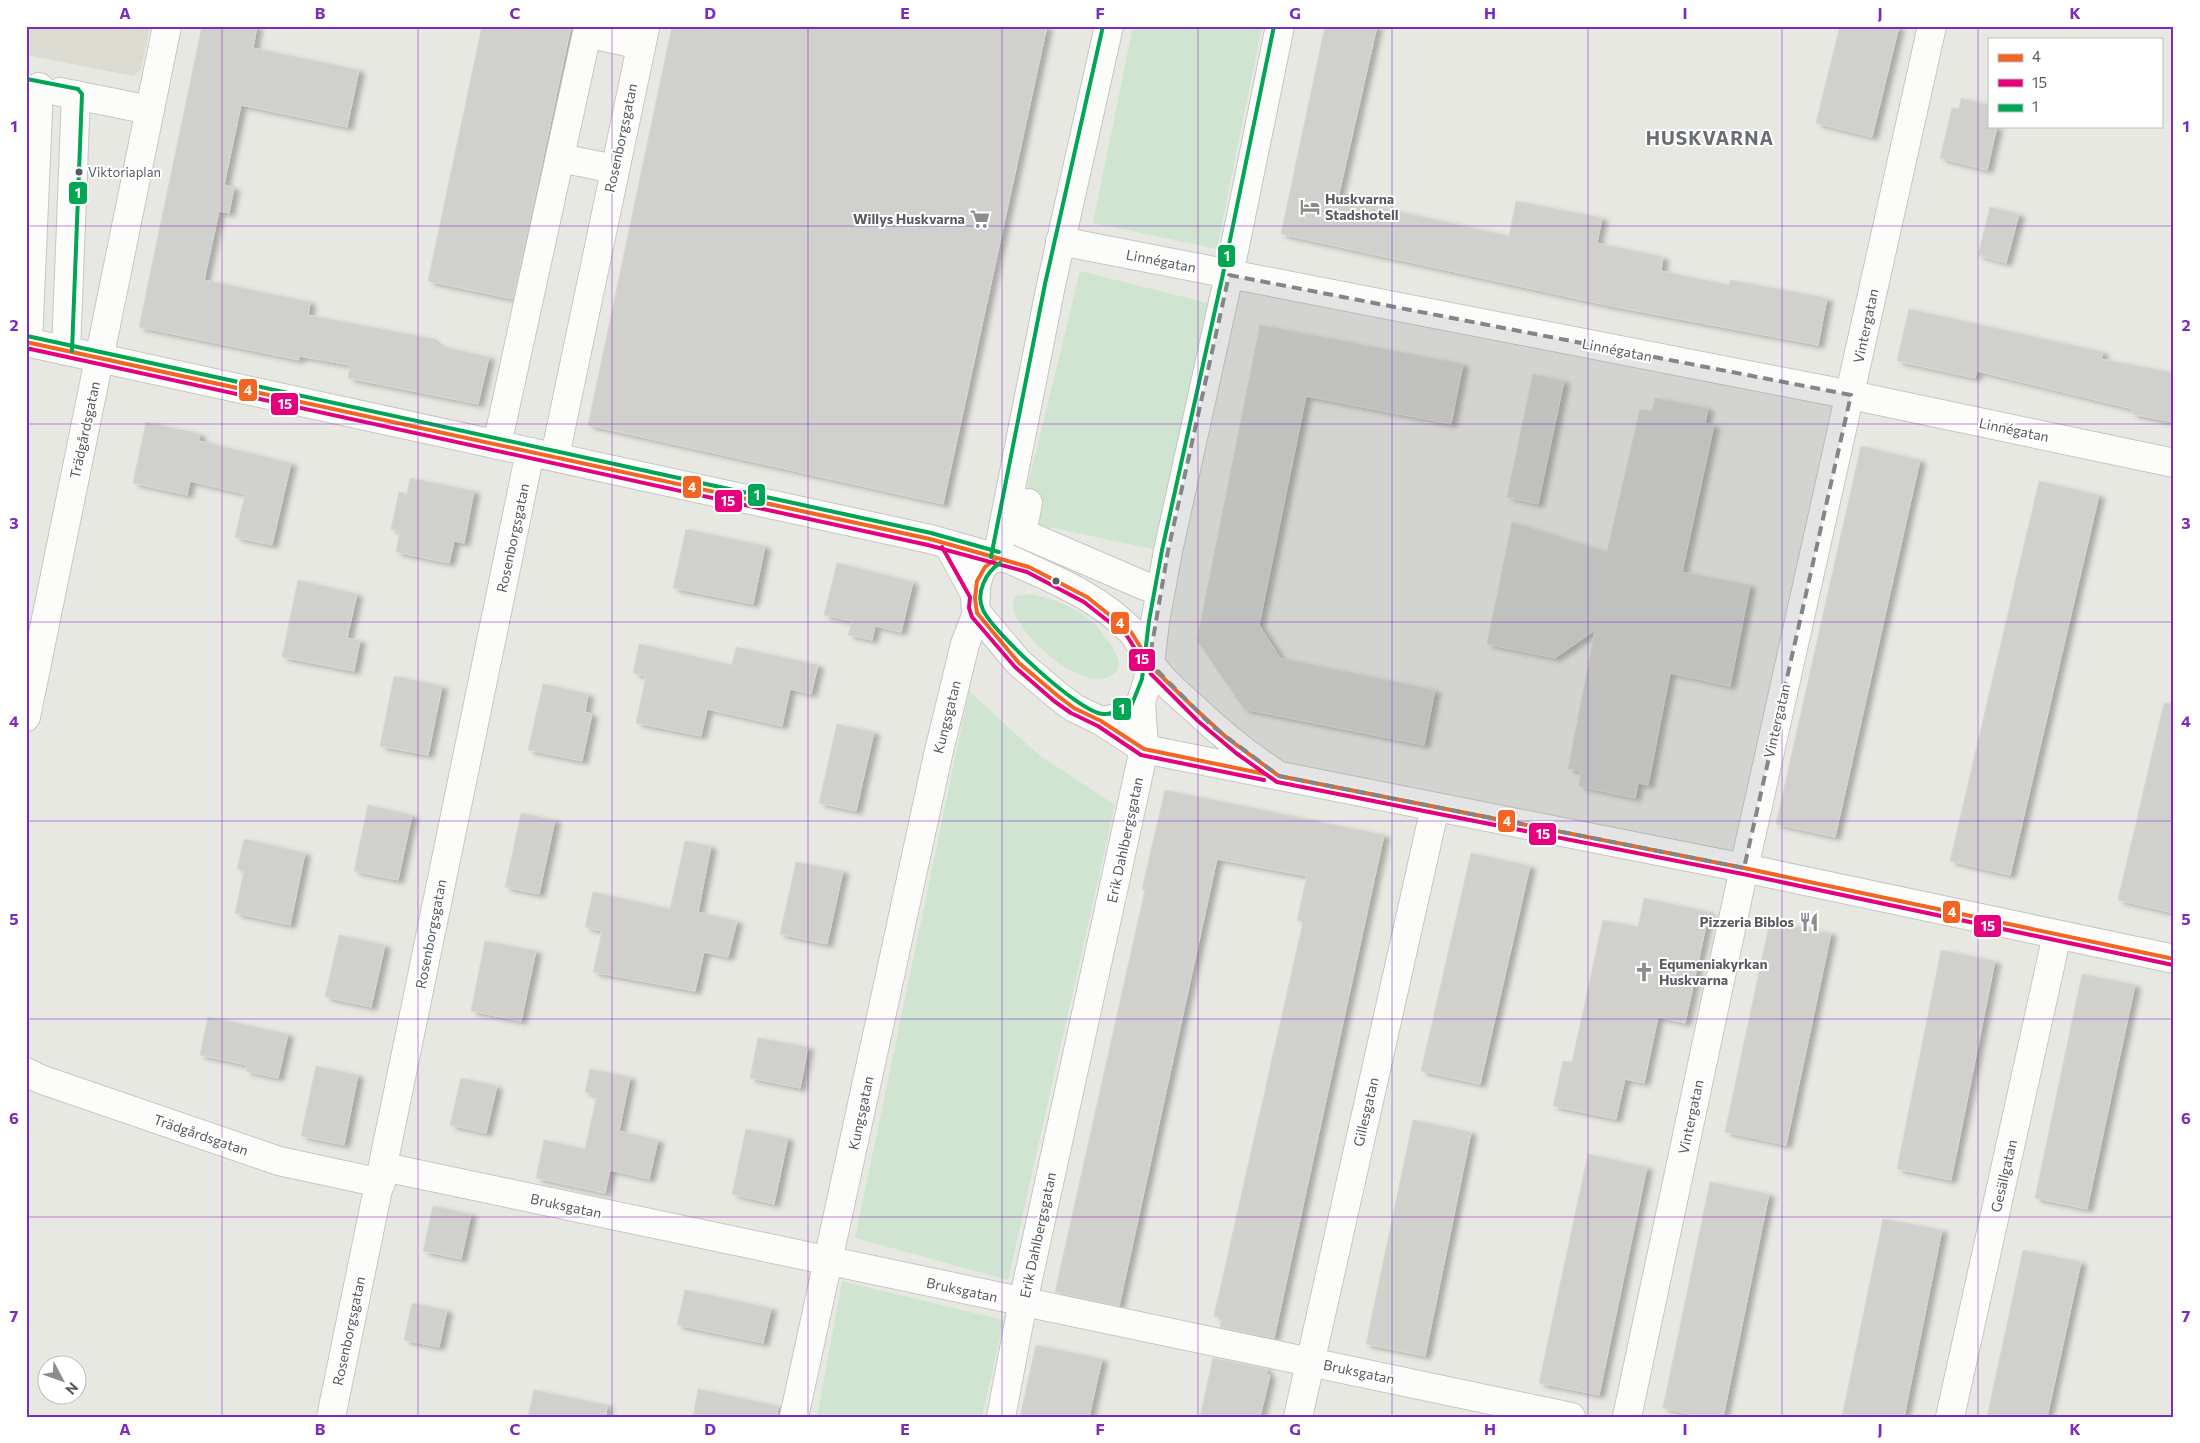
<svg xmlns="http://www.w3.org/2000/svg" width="2200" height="1443" font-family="Commissioner,sans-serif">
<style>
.education{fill:#dcdbd2}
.green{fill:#d0e5d1}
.building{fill:#d0d0cd;stroke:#d8d7d2;filter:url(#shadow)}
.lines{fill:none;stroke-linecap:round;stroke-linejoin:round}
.street-casing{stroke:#c6c6c5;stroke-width:30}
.secondary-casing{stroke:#c5c5c4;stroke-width:30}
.street{stroke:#fcfcfb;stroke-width:28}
.secondary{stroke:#fcfcfb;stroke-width:28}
.bus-1-casing{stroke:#fff;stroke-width:8}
.bus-2-casing{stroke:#fff;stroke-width:8}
.bus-3-casing{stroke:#fff;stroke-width:8}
.bus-1{stroke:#f26522;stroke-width:4}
.bus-2{stroke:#e5007d;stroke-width:4}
.bus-3{stroke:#00a651;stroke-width:4}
.marked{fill:#848587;fill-opacity:0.2;stroke:#848587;stroke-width:4;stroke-dasharray:10 6;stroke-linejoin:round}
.grid{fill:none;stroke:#7b2cbf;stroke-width:1;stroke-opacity:0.55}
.bus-dot{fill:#595b61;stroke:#fff;stroke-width:2}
.labels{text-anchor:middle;stroke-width:4;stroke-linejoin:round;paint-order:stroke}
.bus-label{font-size:13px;fill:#595b61;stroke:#fff;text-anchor:start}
.street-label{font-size:14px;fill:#595b61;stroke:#fff}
.poi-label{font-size:14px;font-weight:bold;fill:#595b61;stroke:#fff;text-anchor:start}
.district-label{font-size:19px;font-weight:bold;letter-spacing:1px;fill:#6a6d73;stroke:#fff}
.line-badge{stroke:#fff;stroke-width:2}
.badge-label{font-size:14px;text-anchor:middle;font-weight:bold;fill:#fff}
.neatline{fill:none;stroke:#7b2cbf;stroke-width:2}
.grid-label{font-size:16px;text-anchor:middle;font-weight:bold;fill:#7b2cbf}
</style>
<defs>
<filter id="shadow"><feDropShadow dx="5.5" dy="3" stdDeviation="2.5" flood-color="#0004"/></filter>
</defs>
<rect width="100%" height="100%" fill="#e8e8e3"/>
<polygon class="education" points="26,26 150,26 141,70 133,76 26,55"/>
<g class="green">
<polygon points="1133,26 1262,26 1217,249 1093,223"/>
<polygon points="1080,271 1208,303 1157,550 1029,523 1026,493"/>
<path d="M 1029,594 C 1056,599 1086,610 1102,633 C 1110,644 1129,665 1112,675 C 1108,678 1102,679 1097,679 C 1071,678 1034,646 1021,625 C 1015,616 1009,605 1016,596 Z"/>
<polygon points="969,691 1039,755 1115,805 1008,1280 855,1238"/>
<polygon points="842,1281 1004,1320 982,1417 817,1417"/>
</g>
<g class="building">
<polygon points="202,26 257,26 253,48 359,70 347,127 241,105 224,185 234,188 229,213 219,211 204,280 310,302 308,315 429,338 439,346 489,357 478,404 348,378 350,365 299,356 299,360 139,327"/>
<polygon points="482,26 571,26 513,299 428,281"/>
<polygon points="672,26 1047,26 943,504 588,425"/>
<polygon points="1325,26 1377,26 1338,198 1509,236 1516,201 1602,218 1597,243 1663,257 1661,271 1729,285 1730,280 1827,298 1818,345 1606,305 1281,234"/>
<polygon points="1840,26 1899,26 1872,137 1816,123"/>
<polygon points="1961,98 1989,105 1989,126 1997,126 1987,170 1940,158 1952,108 1959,109"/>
<polygon points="1990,207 2019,214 2006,263 1978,255"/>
<polygon points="1909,309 2103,352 2101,359 2174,373 2174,422 2132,414 2133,409 1977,371 1975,378 1897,361"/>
<polygon points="1260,325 1463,364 1451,424 1306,396 1259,625 1280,658 1435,690 1424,745 1244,709 1197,640"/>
<polygon points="1533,374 1564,381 1538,504 1507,497"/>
<polygon points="1655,398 1708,408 1705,423 1714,425 1682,572 1750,585 1730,686 1670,673 1648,785 1638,783 1635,798 1579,786 1581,771 1568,769 1595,630 1555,658 1487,644 1512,522 1607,552 1640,409 1652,411"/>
<polygon points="146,422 200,434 199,441 291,463 272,545 235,537 245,494 190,481 187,495 133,483"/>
<polygon points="1861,446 1920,460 1835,837 1776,824"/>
<polygon points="410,478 474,491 464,543 454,541 449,563 396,552 400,531 391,529 399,492 407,494"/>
<polygon points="2039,481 2099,495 2010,875 1950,861"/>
<polygon points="686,529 765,546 753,604 673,588"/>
<polygon points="837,563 913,582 901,632 875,626 872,640 848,635 852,621 824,615"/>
<polygon points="298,580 357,594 347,638 360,640 354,671 282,657"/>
<polygon points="639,644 732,665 736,647 818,665 811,694 790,689 782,726 707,709 701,736 636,723 646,676 633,673"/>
<polygon points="394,676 442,686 428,755 380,746"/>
<polygon points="543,684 588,694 585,712 592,714 582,761 528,750"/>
<polygon points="2164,703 2174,704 2174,913 2118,900"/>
<polygon points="837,724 874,732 856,811 819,803"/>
<polygon points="1165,790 1384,835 1274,1338 1220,1327 1222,1318 1214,1316 1303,922 1297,920 1307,876 1217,859 1119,1306 1055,1292 1145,890 1142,889"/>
<polygon points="368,805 412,815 398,880 354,871"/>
<polygon points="521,813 555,820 539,894 505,887"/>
<polygon points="244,839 305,853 290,925 235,913 244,871 237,869"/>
<polygon points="685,841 711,846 698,912 737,921 728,957 704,952 695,991 593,972 602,931 585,927 593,892 670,909"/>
<polygon points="1471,853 1530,866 1480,1084 1421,1071"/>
<polygon points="796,862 843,871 827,944 780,934"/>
<polygon points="1644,898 1709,912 1685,1023 1658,1017 1644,1083 1625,1079 1616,1119 1553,1106 1563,1061 1572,1062 1603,920 1638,927"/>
<polygon points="1770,921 1831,933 1786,1145 1725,1132"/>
<polygon points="339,935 385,945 371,1007 325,997"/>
<polygon points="485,941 536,951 521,1021 471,1011"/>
<polygon points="1941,950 1995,961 1951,1180 1897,1169"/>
<polygon points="2082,974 2135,985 2087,1209 2035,1198"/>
<polygon points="208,1017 288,1034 278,1078 246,1071 247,1065 200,1055"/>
<polygon points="758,1038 808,1047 800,1088 750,1078"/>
<polygon points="316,1066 358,1075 344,1145 301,1136"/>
<polygon points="590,1069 630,1077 619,1131 658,1140 649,1179 610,1170 605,1193 536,1178 544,1140 585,1149 597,1095 585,1092"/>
<polygon points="461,1078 497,1086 486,1133 450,1125"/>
<polygon points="1413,1120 1471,1132 1425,1356 1366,1344"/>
<polygon points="746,1129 788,1138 774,1204 732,1194"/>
<polygon points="1588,1154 1647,1167 1599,1395 1539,1383"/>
<polygon points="1710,1182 1769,1194 1723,1417 1703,1417 1663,1408"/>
<polygon points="433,1206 471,1214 461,1259 423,1251"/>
<polygon points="1883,1219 1942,1230 1904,1417 1842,1417"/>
<polygon points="2023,1250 2081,1262 2047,1417 1987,1417"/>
<polygon points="685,1290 771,1308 763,1343 677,1325"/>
<polygon points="412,1303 447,1310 439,1347 404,1340"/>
<polygon points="1036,1345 1102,1359 1089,1417 1020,1417"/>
<polygon points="1213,1358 1267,1369 1266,1374 1270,1375 1260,1417 1200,1417"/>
<polygon points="698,1389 778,1406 777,1417 693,1417"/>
<polygon points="534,1390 607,1405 606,1417 528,1417"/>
</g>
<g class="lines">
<defs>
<g id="street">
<polyline points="60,92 150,110"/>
<polyline points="560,158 615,169"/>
<polyline points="1060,241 1851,395 2174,463"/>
<polyline points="26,342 930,539 997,558"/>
<polyline points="28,343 39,87"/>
<polyline points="66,351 76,95"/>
<polyline points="497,445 587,33 641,45"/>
<polyline points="555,456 645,28"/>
<polyline points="1028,503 1022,533 1145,586"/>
<polyline points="948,544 976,596"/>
<polyline points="26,717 167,26"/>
<polyline points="26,1072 40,1079 279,1161 381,1183"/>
<polyline points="384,1167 1571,1417"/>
<polyline points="331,1417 530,452"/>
<polyline points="794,1417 938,755 965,644 977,613"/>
<polyline points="1001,1417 1023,1302 1144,749 1141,702"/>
<polyline points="1298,1417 1435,807"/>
<polyline points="1627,1417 1744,868 1932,26"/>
<polyline points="1950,1417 2057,935"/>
</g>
<g id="secondary">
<polyline points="997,558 1051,285 1109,26"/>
<polyline points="1101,721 1118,718 1136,709 1141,702 1148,680 1155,622 1168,551 1229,275 1280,26"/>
<path d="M 1279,776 C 1249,756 1222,735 1196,710 C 1181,697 1159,678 1149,661 C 1143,651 1139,640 1132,632 C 1104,602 1065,584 1029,568 C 1019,564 1008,556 997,558 C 990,559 985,563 982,569 C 976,579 973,601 977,613 L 1019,663 L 1058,696 L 1074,708 L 1101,721 L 1144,749 L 1744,868 L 2174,959"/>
</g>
</defs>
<use href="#street" class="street-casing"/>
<use href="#secondary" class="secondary-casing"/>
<use href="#street" class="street"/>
<use href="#secondary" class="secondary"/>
<defs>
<g id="bus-1">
<polyline points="26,342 930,539 1029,567 1087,597 1131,632 1155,670 1191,705 1227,738 1279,776 1744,868 2174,959"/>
<polyline points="997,558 985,567 977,581 975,598 977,613 1019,663 1058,696 1074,708 1101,721 1144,749 1265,774"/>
</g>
<g id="bus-2">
<polyline points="26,348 928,545 1027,572 1084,602 1127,636 1151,674 1198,721 1236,753 1277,782 1743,874 2173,965"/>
<polyline points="942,547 970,597 969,608 972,617 1015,667 1054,701 1071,713 1098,726 1141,755 1264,780"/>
</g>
<g id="bus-3">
<polyline points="27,79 78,89 82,94 72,351"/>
<polyline points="27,336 931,533 999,552"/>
<polyline points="991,557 1045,284 1103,26"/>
<path d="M 1000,563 C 986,572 975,593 983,610 C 993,632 1079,713 1103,714 C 1113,715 1123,708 1132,704 L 1142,679 L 1149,621 L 1162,550 L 1223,274 L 1274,26"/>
</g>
</defs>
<use href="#bus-1" class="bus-1-casing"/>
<use href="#bus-2" class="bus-2-casing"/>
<use href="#bus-3" class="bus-3-casing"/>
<use href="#bus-1" class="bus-1"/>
<use href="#bus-2" class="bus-2"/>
<use href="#bus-3" class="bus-3"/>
</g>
<path class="marked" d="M 1229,275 L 1851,395 L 1744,868 L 1279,776 L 1212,726 L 1149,662 L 1168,551 Z"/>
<path class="grid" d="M 222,26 L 222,1417M 418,26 L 418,1417M 612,26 L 612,1417M 808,26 L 808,1417M 1002,26 L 1002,1417M 1198,26 L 1198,1417M 1392,26 L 1392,1417M 1588,26 L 1588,1417M 1782,26 L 1782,1417M 1978,26 L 1978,1417M 26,226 L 2174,226M 26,424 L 2174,424M 26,622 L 2174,622M 26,821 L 2174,821M 26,1019 L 2174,1019M 26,1217 L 2174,1217"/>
<defs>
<symbol id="hotel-bare" viewBox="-9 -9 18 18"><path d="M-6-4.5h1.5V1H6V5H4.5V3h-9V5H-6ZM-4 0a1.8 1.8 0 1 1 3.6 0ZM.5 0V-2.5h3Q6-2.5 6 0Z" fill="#8b8c8e" stroke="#fff" stroke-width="2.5" paint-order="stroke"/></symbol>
<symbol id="supermarket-bare" viewBox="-9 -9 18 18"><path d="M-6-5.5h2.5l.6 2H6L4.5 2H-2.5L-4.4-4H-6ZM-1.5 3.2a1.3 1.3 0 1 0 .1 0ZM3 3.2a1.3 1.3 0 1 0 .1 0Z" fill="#8b8c8e" stroke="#fff" stroke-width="2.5" paint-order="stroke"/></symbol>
<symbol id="restaurant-bare" viewBox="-9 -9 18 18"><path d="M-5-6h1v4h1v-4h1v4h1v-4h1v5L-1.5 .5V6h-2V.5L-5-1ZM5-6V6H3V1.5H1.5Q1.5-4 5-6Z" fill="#8b8c8e" stroke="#fff" stroke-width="2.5" paint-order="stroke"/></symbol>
<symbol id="church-bare" viewBox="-9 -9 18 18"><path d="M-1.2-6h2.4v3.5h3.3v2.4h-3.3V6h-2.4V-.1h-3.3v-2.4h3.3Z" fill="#8b8c8e" stroke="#fff" stroke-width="2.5" paint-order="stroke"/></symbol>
</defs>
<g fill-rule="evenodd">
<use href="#hotel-bare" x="1296" y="193" width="28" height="28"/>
<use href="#supermarket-bare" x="966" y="205" width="28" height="28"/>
<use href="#restaurant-bare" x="1795" y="908" width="28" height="28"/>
<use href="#church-bare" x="1630" y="958" width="28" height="28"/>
</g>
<g class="bus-dot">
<circle cx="79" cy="172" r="4.5"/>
<circle cx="1056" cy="581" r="4.5"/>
</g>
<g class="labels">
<g class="bus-label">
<text x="88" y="177">Viktoriaplan</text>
</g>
<g class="street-label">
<text transform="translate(621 138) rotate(-78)" y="5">Rosenborgsgatan</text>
<text transform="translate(1161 261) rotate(11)" y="5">Linnégatan</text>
<text transform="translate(1866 326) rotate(-78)" y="5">Vintergatan</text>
<text transform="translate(1617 350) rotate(11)" y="5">Linnégatan</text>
<text transform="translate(85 430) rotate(-78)" y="5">Trädgårdsgatan</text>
<text transform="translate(2014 430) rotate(12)" y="5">Linnégatan</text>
<text transform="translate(513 538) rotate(-78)" y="5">Rosenborgsgatan</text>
<text transform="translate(947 717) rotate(-76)" y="5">Kungsgatan</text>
<text transform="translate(1777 721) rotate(-77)" y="5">Vintergatan</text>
<text transform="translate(1125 840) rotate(-78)" y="5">Erik Dahlbergsgatan</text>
<text transform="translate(431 934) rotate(-79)" y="5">Rosenborgsgatan</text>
<text transform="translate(1366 1112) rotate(-77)" y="5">Gillesgatan</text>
<text transform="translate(861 1113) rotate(-78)" y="5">Kungsgatan</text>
<text transform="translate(1691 1117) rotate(-78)" y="5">Vintergatan</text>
<text transform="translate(201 1135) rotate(19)" y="5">Trädgårdsgatan</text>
<text transform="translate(2004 1176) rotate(-77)" y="5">Gesällgatan</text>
<text transform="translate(566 1206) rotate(12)" y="5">Bruksgatan</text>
<text transform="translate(1038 1235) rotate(-78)" y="5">Erik Dahlbergsgatan</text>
<text transform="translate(962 1290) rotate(12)" y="5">Bruksgatan</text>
<text transform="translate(349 1331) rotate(-78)" y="5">Rosenborgsgatan</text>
<text transform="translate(1359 1372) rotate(12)" y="5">Bruksgatan</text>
</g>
<g class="poi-label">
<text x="1325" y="204">Huskvarna<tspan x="1325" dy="16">Stadshotell</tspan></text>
<text x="965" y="224" text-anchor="end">Willys Huskvarna</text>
<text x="1794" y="927" text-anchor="end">Pizzeria Biblos</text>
<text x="1659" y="969">Equmeniakyrkan<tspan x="1659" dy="16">Huskvarna</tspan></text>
</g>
<g class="district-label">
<text x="1710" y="145">HUSKVARNA</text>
</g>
</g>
<g class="line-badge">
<rect x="68" y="181" width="20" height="24" rx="5" fill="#00a651"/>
<rect x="1217" y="244" width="19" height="24" rx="5" fill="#00a651"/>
<rect x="238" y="378" width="20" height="24" rx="5" fill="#f26522"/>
<rect x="270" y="392" width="29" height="24" rx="5" fill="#e5007d"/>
<rect x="682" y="475" width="20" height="24" rx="5" fill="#f26522"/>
<rect x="747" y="483" width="19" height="24" rx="5" fill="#00a651"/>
<rect x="714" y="489" width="29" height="24" rx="5" fill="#e5007d"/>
<rect x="1110" y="611" width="20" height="24" rx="5" fill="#f26522"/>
<rect x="1128" y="648" width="28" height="24" rx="5" fill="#e5007d"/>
<rect x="1112" y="697" width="20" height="24" rx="5" fill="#00a651"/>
<rect x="1497" y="809" width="19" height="24" rx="5" fill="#f26522"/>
<rect x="1528" y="822" width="29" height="24" rx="5" fill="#e5007d"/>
<rect x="1942" y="900" width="19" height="24" rx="5" fill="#f26522"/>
<rect x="1973" y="914" width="29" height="24" rx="5" fill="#e5007d"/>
</g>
<g class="badge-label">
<text x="78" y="198">1</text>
<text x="1227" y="261">1</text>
<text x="248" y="395">4</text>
<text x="285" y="409">15</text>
<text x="692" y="492">4</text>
<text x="757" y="500">1</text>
<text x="728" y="506">15</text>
<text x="1120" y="628">4</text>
<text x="1142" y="664">15</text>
<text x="1122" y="714">1</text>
<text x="1507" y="826">4</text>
<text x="1543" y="839">15</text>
<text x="1952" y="917">4</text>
<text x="1988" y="931">15</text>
</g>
<rect width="2200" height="1443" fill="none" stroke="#ffffff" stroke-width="55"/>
<rect x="1988" y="38" width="175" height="90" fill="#ffffff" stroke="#bdbdc0"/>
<rect x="1998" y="54" width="25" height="8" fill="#f26522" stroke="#bdbdc0"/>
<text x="2032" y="62" font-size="15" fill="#595b61">4</text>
<rect x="1998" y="79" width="25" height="8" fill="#e5007d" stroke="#bdbdc0"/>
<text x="2032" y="88" font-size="15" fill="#595b61">15</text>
<rect x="1998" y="104" width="25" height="8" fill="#00a651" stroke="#bdbdc0"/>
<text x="2032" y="112" font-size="15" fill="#595b61">1</text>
<g transform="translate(62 1380) rotate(131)"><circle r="24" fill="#ffffff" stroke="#bdbdc0"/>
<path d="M0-4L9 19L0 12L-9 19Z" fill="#8b8c8e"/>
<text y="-8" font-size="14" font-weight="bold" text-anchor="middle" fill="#595b61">N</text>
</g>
<rect x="28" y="28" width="2144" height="1388" class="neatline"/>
<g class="grid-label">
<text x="125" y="19">A</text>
<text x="320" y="19">B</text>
<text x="515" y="19">C</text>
<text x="710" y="19">D</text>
<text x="905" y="19">E</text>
<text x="1100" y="19">F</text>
<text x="1295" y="19">G</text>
<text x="1490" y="19">H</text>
<text x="1685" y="19">I</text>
<text x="1880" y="19">J</text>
<text x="2075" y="19">K</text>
<text x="14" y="132">1</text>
<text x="2186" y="132">1</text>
<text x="14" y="331">2</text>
<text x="2186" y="331">2</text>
<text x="14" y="529">3</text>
<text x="2186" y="529">3</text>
<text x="14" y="727">4</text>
<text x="2186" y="727">4</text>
<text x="14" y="925">5</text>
<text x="2186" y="925">5</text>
<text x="14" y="1124">6</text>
<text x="2186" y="1124">6</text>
<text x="14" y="1322">7</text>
<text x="2186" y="1322">7</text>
<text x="125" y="1435">A</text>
<text x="320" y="1435">B</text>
<text x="515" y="1435">C</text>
<text x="710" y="1435">D</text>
<text x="905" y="1435">E</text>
<text x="1100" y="1435">F</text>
<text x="1295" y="1435">G</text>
<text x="1490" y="1435">H</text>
<text x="1685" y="1435">I</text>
<text x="1880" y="1435">J</text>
<text x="2075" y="1435">K</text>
</g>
</svg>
